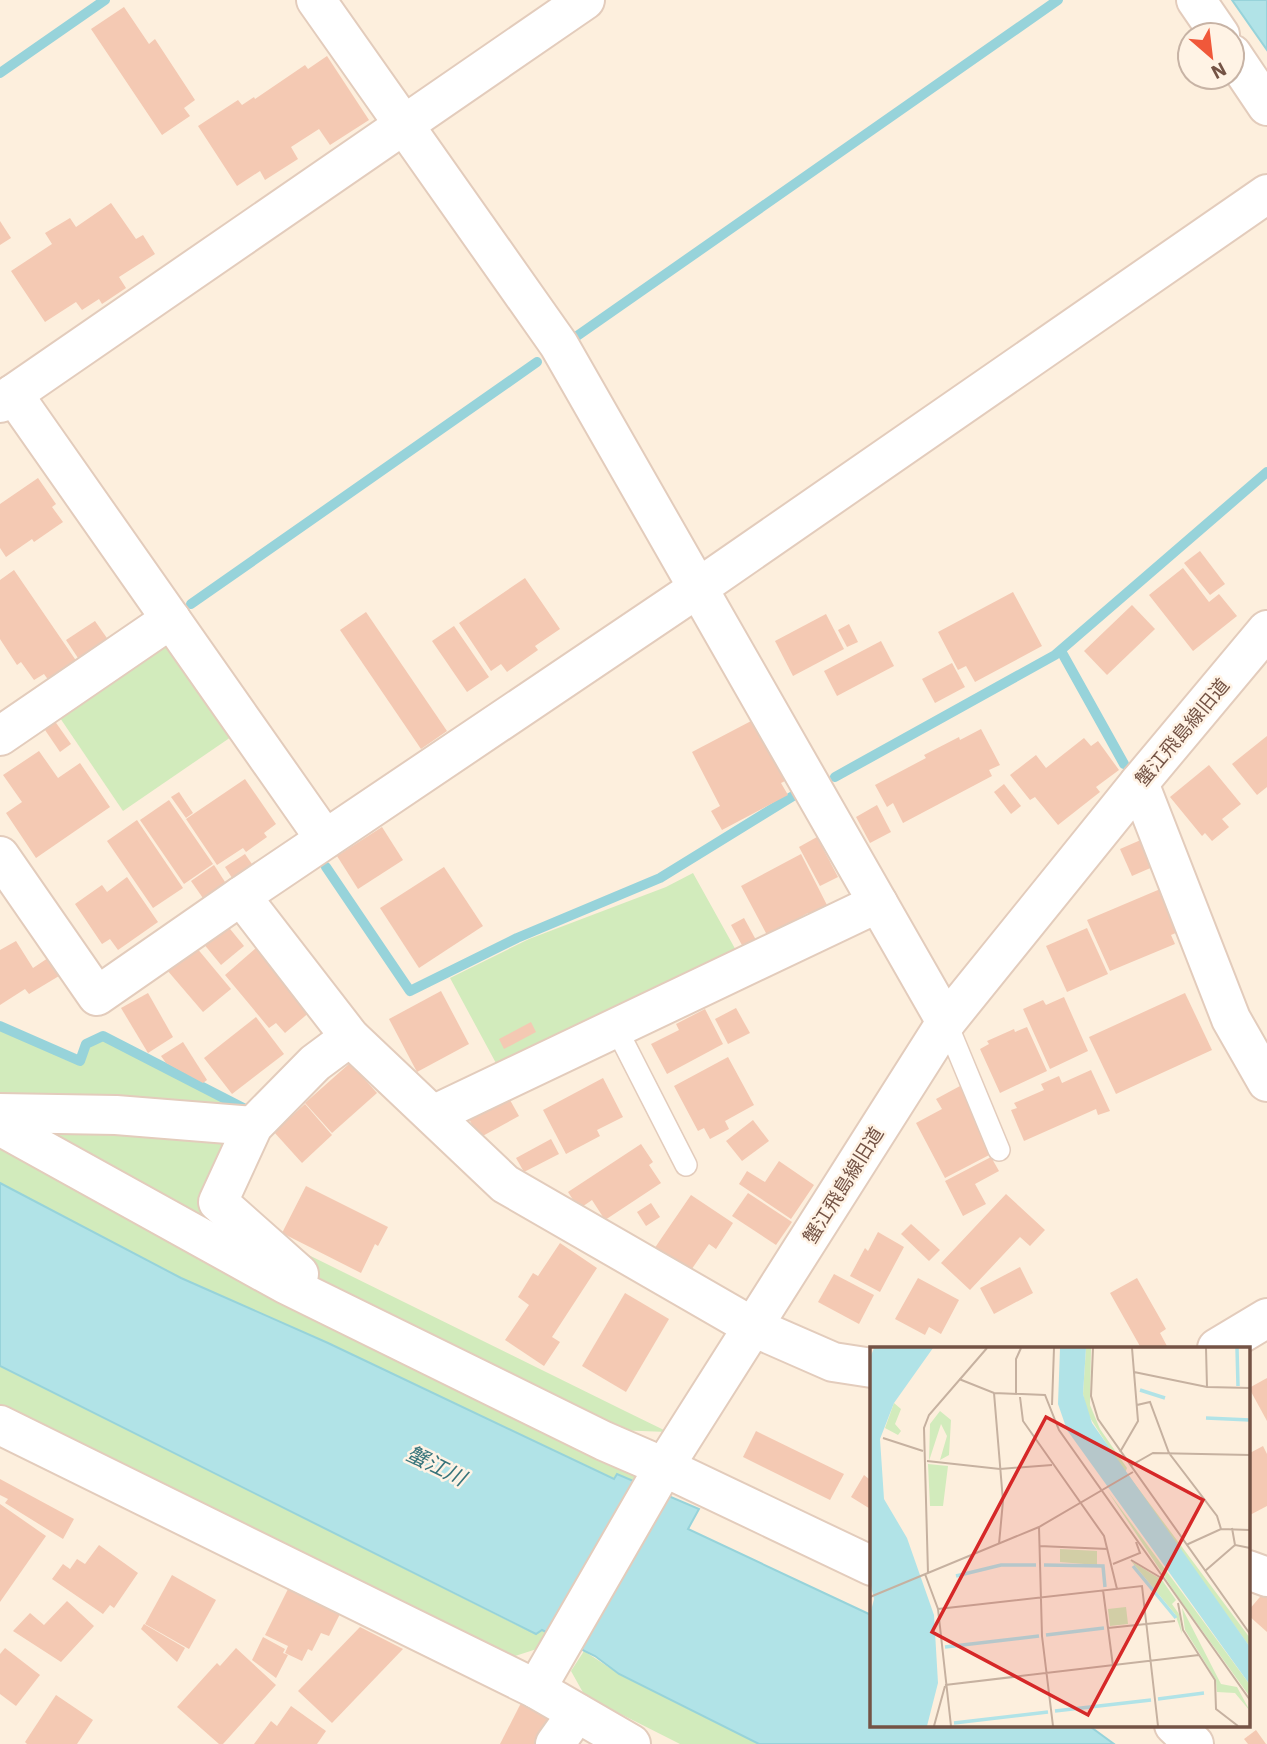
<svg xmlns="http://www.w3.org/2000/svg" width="1267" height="1744" font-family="'IBM Plex Sans','Noto Sans JP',sans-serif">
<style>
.green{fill:#d2ebbc}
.water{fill:#b1e3e7;stroke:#97d3da;stroke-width:2}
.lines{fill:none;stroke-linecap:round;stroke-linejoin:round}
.stream{stroke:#97d3da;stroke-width:10}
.building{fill:#f4c9b3}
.service-casing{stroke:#e3ccbc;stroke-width:24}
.minor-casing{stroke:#e3ccbc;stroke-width:42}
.service{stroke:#fff;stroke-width:21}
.minor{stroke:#fff;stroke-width:38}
.labels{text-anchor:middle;stroke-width:5;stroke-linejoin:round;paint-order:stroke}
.street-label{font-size:19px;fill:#745345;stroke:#fff3e5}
.water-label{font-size:21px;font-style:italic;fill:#38747b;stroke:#fff3e5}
.inset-river{fill:none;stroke:#b1e3e7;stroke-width:3.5}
.inset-road{fill:none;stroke:#c6b1a0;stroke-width:2}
.view{fill:#d62828;fill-opacity:0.15;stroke:#d62828;stroke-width:3.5}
.inset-edge{fill:none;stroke:#745345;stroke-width:3.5}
</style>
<rect width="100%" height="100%" fill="#fdefdd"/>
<g class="green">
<polygon points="164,639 231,737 123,811 56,712"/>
<polygon points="693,873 738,954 497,1065 450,978 529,939 666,887"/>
<polygon points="0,1027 82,1065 90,1046 103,1040 252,1117 0,1104"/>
<polygon points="27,1124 237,1131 201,1210 259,1257"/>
<polygon points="0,1143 640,1468 641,1484 617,1474 615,1479 328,1343 181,1278 0,1183"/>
<polygon points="268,1235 625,1411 668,1432 615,1430 345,1302"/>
<polygon points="0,1366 535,1634 542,1630 552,1635 543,1647 512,1657 0,1406"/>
<polygon points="584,1651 619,1674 759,1744 680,1744 585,1696 571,1671"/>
</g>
<g class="water">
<polygon points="1232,0 1267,0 1267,50"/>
<polygon points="0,1183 181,1278 328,1343 614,1479 617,1474 699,1509 688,1529 871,1615 872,1725 1088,1725 1114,1744 759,1744 619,1674 595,1656 542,1630 536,1634 0,1366"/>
</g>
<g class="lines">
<g class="stream">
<polyline points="0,73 105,0"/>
<polyline points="577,336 1058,0"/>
<polyline points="191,604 537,362"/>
<polyline points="1061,651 1124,764"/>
<polyline points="835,777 1055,655 1267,472"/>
<polyline points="326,867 410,991 517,938 660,878 793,796"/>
<polyline points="0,1026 80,1061 86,1044 103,1036 249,1111"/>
</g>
</g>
<g class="building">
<polygon points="124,7 149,44 155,39 195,100 184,108 190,116 162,135 91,29"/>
<polygon points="327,56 369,120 330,145 319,129 291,147 298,159 265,180 260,171 237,186 198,126 238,100 242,105 254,97 255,99 305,65 308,69"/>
<polygon points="111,203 136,239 143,235 155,254 119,277 126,288 102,304 99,299 82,310 76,302 45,322 11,271 52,244 45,233 70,218 76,227"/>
<polygon points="0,221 11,238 0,245"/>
<polygon points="38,478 56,504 52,507 63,522 34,542 32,539 6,557 0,548 0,504"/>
<polygon points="1200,551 1225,584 1210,595 1184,563"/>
<polygon points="1183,568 1209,602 1219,594 1237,616 1193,651 1149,595"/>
<polygon points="14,570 77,662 49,681 44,674 34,680 21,662 17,665 0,639 0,580"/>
<polygon points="525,578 560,629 535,646 538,650 507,672 501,664 491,671 459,623"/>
<polygon points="1013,592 1042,646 975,682 966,666 958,670 938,632"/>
<polygon points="1132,605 1155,629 1107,675 1084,651"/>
<polygon points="366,612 447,731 421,749 340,630"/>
<polygon points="826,614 844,649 793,676 775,641"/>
<polygon points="95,621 109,641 80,661 66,640"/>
<polygon points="849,624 858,642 847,647 838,630"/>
<polygon points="454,626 489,677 467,692 432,641"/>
<polygon points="881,641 894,666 837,696 824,671"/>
<polygon points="952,663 965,687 935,703 922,679"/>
<polygon points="54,720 71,744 60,752 43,727"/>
<polygon points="753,720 785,781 781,783 788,795 722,830 711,811 720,806 692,752"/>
<polygon points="981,729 1000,765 989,770 992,776 903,823 893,803 887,807 875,785 926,758 924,755 959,737 960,740"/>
<polygon points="1267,736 1267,787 1257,795 1232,764"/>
<polygon points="1084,738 1091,746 1098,741 1119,770 1096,787 1100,792 1058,825 1035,797 1030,800 1010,775 1036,755 1046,768"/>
<polygon points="39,751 58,778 80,763 110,807 36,858 6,813 22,802 3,775"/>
<polygon points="1209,765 1241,804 1222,819 1229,827 1212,841 1205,833 1202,836 1170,797"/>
<polygon points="245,779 276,824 264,833 267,837 246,852 243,848 217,865 186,819"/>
<polygon points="1004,784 1021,806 1011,814 994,792"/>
<polygon points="179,792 193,813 186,818 171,797"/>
<polygon points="169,800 213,864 184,884 140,820"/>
<polygon points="877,805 891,832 870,843 856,817"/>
<polygon points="137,820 183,888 153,908 107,841"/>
<polygon points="382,827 403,860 358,889 337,856"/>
<polygon points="817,837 838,877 820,886 799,847"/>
<polygon points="1143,839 1155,866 1132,876 1120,849"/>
<polygon points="245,854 254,867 234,881 225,867"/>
<polygon points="801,854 829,909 811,919 808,913 767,935 741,886"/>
<polygon points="214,865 227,885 205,901 191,881"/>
<polygon points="444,867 483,926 419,968 380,908"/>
<polygon points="127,877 158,922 118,950 110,939 102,944 75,904 102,885 107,892"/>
<polygon points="1165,887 1183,930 1171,935 1175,944 1110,971 1087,920"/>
<polygon points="744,918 756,940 743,947 731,925"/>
<polygon points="226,924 244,946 221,965 203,943"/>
<polygon points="1087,928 1108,974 1067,992 1046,946"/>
<polygon points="16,941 33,968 48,958 59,976 29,994 25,989 0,1005 0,950"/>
<polygon points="263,942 311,1011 285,1033 276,1023 269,1028 225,975"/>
<polygon points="196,947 231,989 203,1012 167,970"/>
<polygon points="441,991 469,1044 417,1072 389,1019"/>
<polygon points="148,993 173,1037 148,1053 121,1008"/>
<polygon points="1185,993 1212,1050 1116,1094 1089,1037"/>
<polygon points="1064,997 1088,1051 1050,1069 1023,1009 1043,1000 1046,1005"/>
<polygon points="736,1008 750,1033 728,1044 715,1019"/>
<polygon points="705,1009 723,1044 667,1074 651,1044 679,1030 676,1024"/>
<polygon points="256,1017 284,1054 232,1094 204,1058"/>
<polygon points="531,1022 536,1032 504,1049 499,1039"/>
<polygon points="1027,1027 1047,1071 1000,1093 980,1049 989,1044 987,1041 1014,1029 1015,1032"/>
<polygon points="183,1042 207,1080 203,1083 166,1063 161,1056"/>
<polygon points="728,1057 754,1105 725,1121 729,1129 710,1139 704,1128 698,1131 674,1086"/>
<polygon points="350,1063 377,1093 332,1133 305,1103"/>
<polygon points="1091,1070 1110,1111 1098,1115 1096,1109 1024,1141 1011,1110 1017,1108 1014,1103 1044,1090 1041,1084 1059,1076 1062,1083"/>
<polygon points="603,1078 623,1117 597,1130 600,1136 566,1154 543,1110"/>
<polygon points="960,1086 995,1152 945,1178 916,1123 942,1109 936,1099"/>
<polygon points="506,1093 519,1116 479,1138 467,1115"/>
<polygon points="305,1104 332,1135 302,1163 274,1132"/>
<polygon points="753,1120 769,1141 742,1161 726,1141"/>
<polygon points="551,1139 559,1154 524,1172 516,1158"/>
<polygon points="641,1144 653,1162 649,1165 661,1183 605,1220 592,1200 579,1209 568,1192"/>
<polygon points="991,1157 999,1171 975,1184 986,1204 963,1216 945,1181"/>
<polygon points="779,1161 814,1185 791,1219 739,1184 747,1171 765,1182"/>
<polygon points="306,1186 388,1227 378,1246 375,1244 361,1273 282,1233"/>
<polygon points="748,1193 792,1222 776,1245 732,1216"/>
<polygon points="1006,1194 1045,1230 1030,1246 1020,1237 970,1290 941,1263"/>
<polygon points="691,1195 733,1223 716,1249 709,1244 687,1276 652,1252"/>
<polygon points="651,1203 660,1217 646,1226 637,1212"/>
<polygon points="911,1224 940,1250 929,1261 901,1234"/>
<polygon points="878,1232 904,1247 880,1292 850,1276 865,1248 868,1251"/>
<polygon points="560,1243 597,1268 552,1337 560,1342 544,1366 505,1340 529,1305 518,1297 533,1273 538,1276"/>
<polygon points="1020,1267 1033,1293 994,1314 980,1288"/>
<polygon points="834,1274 874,1295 859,1324 818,1302"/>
<polygon points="918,1278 959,1300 941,1334 929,1327 925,1335 895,1319"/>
<polygon points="1137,1278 1166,1329 1160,1333 1168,1348 1141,1348 1110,1293"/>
<polygon points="625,1293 669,1319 626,1392 582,1366"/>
<polygon points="1267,1378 1267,1421 1249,1388"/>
<polygon points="756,1431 844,1474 830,1500 743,1457"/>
<polygon points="1263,1446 1267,1454 1267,1506 1248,1516 1248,1454"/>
<polygon points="864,1475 869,1479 872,1475 872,1510 851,1497"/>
<polygon points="0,1479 74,1519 63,1539 5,1503 8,1499 0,1495"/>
<polygon points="0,1504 46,1536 0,1602"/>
<polygon points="99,1545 138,1573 114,1608 110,1605 103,1614 52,1579 63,1564 70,1569 77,1559 85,1564"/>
<polygon points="172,1575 216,1600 189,1649 145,1624"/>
<polygon points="289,1587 341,1612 329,1636 321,1633 312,1651 308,1649 302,1661 285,1653 288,1646 265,1635"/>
<polygon points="1265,1591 1267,1593 1267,1632 1248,1615 1248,1611"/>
<polygon points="67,1601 94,1626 61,1662 13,1631 30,1613 44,1625"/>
<polygon points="144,1624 185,1648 177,1662 141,1629"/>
<polygon points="360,1627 403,1649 332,1723 298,1691"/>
<polygon points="263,1637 285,1649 283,1653 288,1655 276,1678 252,1660"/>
<polygon points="5,1648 40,1675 16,1706 0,1694 0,1654"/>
<polygon points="236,1648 276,1685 223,1744 219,1744 177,1707 217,1663 220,1666"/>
<polygon points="56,1695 93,1720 77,1744 27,1744 25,1742"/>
<polygon points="521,1703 553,1720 540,1744 500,1744"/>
<polygon points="291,1706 326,1731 317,1744 254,1744 271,1721 277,1726"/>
<polygon points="1256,1730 1266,1744 1248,1744 1244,1739"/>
</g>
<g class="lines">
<defs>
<g id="service">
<polyline points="946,1022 999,1150"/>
<polyline points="616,1028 686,1165"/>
</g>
<g id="minor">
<polyline points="316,0 559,345 946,1022"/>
<polyline points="1196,0 1220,35"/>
<polyline points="1232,54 1267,106"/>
<polyline points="13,394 325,839"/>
<polyline points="0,403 585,0"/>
<polyline points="0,736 171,619"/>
<polyline points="1139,783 1231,1019 1267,1082"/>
<polyline points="0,856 97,996 241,896 698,588 1267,194"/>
<polyline points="241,896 350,1037 505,1184 753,1327 833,1362 872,1368"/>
<polyline points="0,1113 116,1115 253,1126"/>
<polyline points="433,1115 878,903"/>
<polyline points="0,1126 285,1284 604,1441 664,1467 872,1566"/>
<polyline points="299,1274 218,1202 253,1126 315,1063 350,1037"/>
<polyline points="1217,1348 1267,1318"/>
<polyline points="0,1425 536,1689 631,1744"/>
<polyline points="1248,1570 1267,1577"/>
<polyline points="536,1689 664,1467 946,1022 1139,783 1267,630"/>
<polyline points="1174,1725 1194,1744"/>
<polyline points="555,1744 577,1713"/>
</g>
</defs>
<use href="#service" class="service-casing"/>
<use href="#minor" class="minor-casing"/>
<use href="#service" class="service"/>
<use href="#minor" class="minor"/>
</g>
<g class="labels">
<g class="street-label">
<text transform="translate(1182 732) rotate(-50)" y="7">蟹江飛島線旧道</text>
<text transform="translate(843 1185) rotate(-58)" y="7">蟹江飛島線旧道</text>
</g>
<g class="water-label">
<text transform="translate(436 1466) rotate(26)" y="7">蟹江川</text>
</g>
</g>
<g transform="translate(870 1347)">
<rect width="380" height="380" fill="#fdefdd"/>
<path d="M 216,1 L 221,1 L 220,58 L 230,82 L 257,121 L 255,126 L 217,66 L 213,47 ZM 24,56 L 31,62 L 25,77 L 31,84 L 28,88 L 15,81 ZM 70,64 L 81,73 L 79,108 L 70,113 L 77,89 L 71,77 L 59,114 L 60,77 ZM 58,117 L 78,119 L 73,159 L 60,159 ZM 259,129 L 380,291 L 380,300 L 258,132 ZM 237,143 L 380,338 L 380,350 L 308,250 ZM 190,202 L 227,204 L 227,218 L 190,215 ZM 261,214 L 292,233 L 306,253 L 302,257 L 309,267 L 312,287 L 305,267 ZM 256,260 L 258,277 L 240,279 L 238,262 ZM 312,261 L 351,337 L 367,340 L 380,364 L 365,346 L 347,345 L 346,333 L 315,283 Z" fill="#d2ebbc"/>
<path d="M 4,1 L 63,1 L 24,56 L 10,92 L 14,152 L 37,191 L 64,268 L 68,336 L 57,379 L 0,379 L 0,268 L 4,252 L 0,234 L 0,11 ZM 190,1 L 216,1 L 213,47 L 222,76 L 380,300 L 380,338 L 197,83 L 188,57 Z" fill="#b1e3e7"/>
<path class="inset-river" d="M 367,1 L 368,39M 270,43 L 295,51M 336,71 L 380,73M 174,218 L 233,219 L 235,240M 263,219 L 306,271M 86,229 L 131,218 L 166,218M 176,288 L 234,281M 75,300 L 169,289M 288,352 L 334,346M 185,364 L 281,353M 84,376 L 178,365"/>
<path class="inset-road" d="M 223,1 L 221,49 L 228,72 L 380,287M 336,1 L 337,40M 264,25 L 337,40 L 380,41M 89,32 L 124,46 L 175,48 L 189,83 L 380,353M 124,46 L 133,154 L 129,197M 146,47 L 146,12 L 151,1M 150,50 L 153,74 L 234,189 L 247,242M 182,58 L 184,1M 267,58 L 280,55 L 299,106 L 347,169 L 351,182M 13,91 L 53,104M 250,105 L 268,74 L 262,1M 57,114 L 130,122 L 182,118M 260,119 L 283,106 L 380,108M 169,180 L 172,289 L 183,379M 362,181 L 365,198 L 380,201M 316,198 L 351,182 L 380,183M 169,199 L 238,202M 261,213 L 293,232M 243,217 L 270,206 L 266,195M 335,224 L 365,198M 58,226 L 54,81 L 59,68 L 117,1M 55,227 L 68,262 L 81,379M 233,243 L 243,319M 0,250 L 169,180 L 263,125M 308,256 L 313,283 L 345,333 L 346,362 L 368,379M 68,262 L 272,239 L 288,379M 238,281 L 305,274M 75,338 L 329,308M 64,379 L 75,339"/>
<path class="view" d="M 176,70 L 333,153 L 218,368 L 62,285 Z"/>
<rect width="380" height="380" class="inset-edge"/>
</g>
<g transform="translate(1211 56) rotate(152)"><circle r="33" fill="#fff3e5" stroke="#c7b3a5" stroke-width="2"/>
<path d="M0-5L12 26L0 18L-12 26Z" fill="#f0583a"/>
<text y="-10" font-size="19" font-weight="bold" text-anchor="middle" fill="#745345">N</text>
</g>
</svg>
